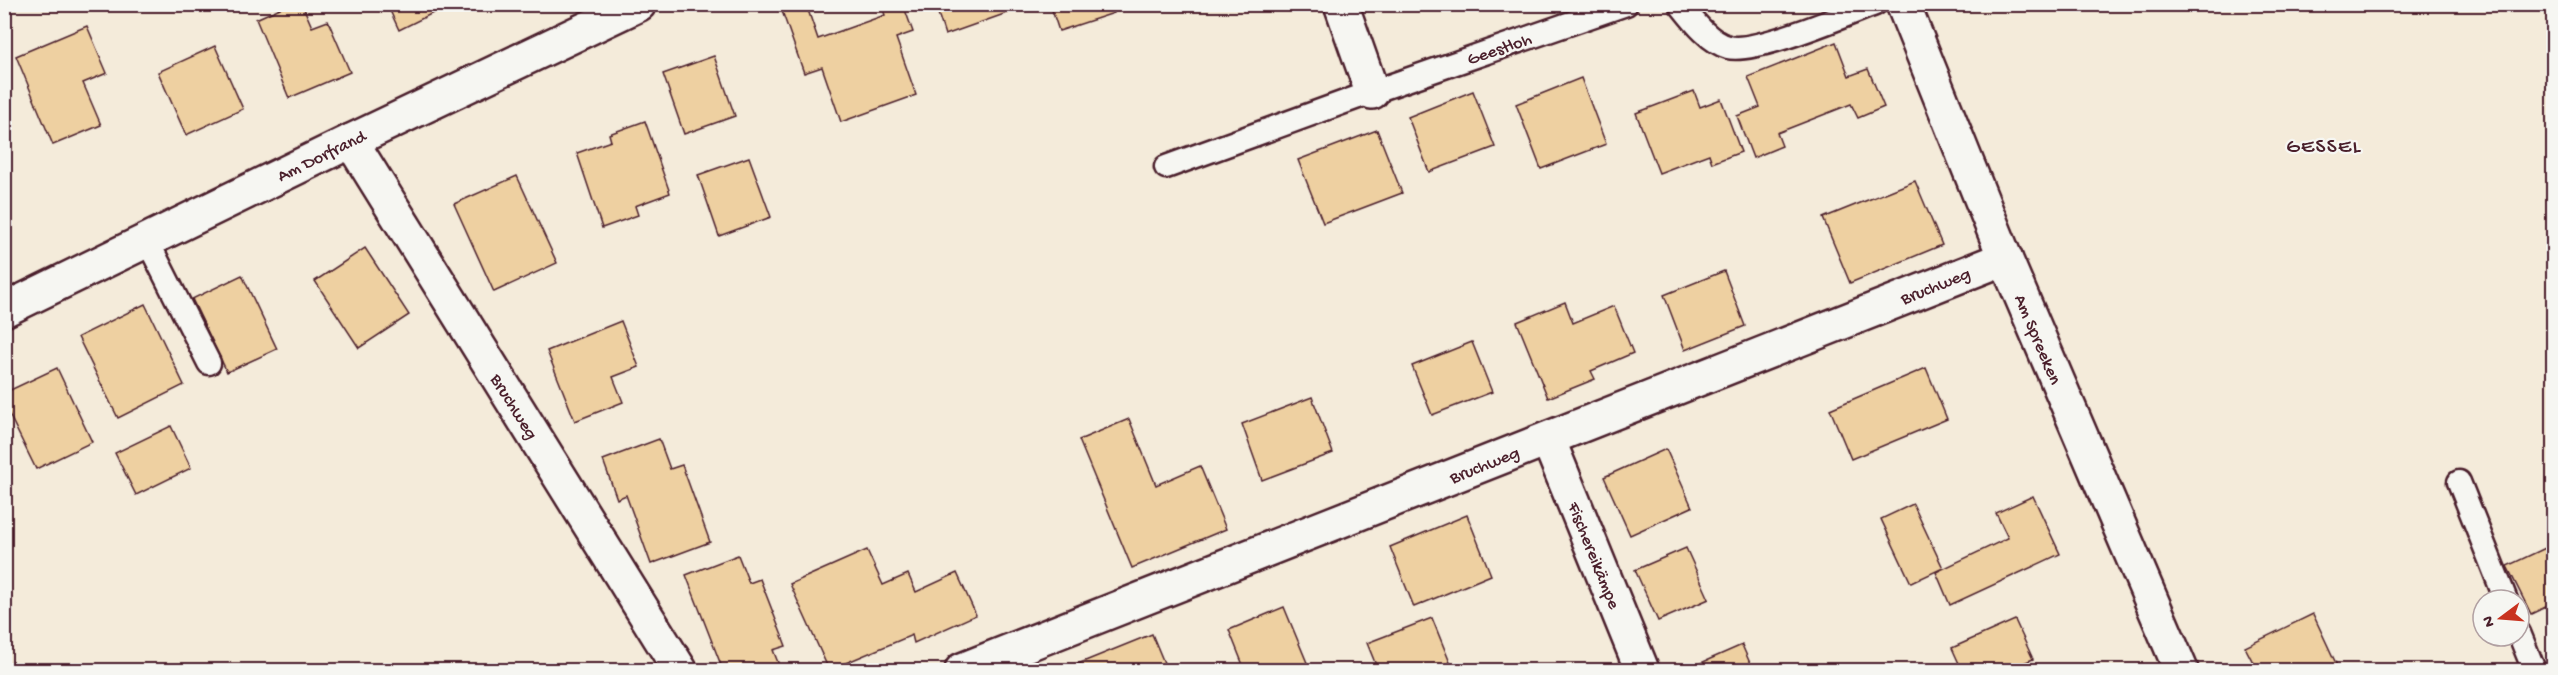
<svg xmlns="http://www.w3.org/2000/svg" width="2558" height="675" font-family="'Gochi Hand',sans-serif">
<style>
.building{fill:#eed0a1;stroke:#4a1f2b;stroke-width:1.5}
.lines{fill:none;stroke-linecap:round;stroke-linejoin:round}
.service-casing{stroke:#4a1f2b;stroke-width:27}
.minor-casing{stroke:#4a1f2b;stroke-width:38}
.tertiary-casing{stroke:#4a1f2b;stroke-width:38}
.service{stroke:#f6f6f2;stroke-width:22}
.minor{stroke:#f6f6f2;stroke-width:33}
.tertiary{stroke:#f6f6f2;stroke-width:33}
.labels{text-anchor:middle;stroke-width:4.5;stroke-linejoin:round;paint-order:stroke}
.street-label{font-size:18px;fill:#4a1f2b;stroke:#f6f6f2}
.quarter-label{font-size:21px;letter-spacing:1.5px;fill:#4a1f2b;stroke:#f6f6f2}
</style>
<rect width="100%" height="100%" fill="#f4ebda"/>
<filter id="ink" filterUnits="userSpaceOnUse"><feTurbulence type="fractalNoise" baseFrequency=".0167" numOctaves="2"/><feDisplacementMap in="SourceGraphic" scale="12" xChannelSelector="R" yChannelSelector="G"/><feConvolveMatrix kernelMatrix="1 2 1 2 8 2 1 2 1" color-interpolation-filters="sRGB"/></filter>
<g filter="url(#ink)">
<g class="building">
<polygon points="289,4 302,4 312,27 328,21 350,72 289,98 256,19"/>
<polygon points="387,4 449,4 449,5 399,30"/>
<polygon points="802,4 806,4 818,39 885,15 881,4 903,4 913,32 896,38 916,95 841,122 822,67 804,73 782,11"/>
<polygon points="935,4 1023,4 1024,7 945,35"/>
<polygon points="1050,4 1112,4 1114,13 1059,31"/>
<polygon points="87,26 107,73 83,83 101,125 53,145 16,56"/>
<polygon points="1836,42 1849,76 1868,69 1884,107 1858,118 1851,104 1777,133 1782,146 1753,158 1737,116 1760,107 1748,77"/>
<polygon points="215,46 243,109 186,135 158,72"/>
<polygon points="714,56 735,116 684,134 663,74"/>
<polygon points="1581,78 1606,144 1541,169 1516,104"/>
<polygon points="1473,91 1495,147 1429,172 1408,117"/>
<polygon points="1694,91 1700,107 1721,99 1741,152 1712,163 1709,154 1659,173 1636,113"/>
<polygon points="645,121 670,193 635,206 638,215 602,228 577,153 611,141 609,134"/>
<polygon points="1377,130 1402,193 1323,223 1298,160"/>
<polygon points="749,157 771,217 719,236 698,175"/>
<polygon points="517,176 557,263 494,292 454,204"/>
<polygon points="1915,181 1942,245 1850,283 1823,218"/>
<polygon points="365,248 409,315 359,348 315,281"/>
<polygon points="1724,271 1745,326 1685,350 1664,295"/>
<polygon points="242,275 277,349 227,372 192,299"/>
<polygon points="1565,302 1573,323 1614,306 1633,353 1591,371 1595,379 1548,398 1517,322"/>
<polygon points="145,304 184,385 118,418 78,337"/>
<polygon points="621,321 639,367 613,377 623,402 575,421 547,351"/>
<polygon points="1472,342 1492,392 1432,415 1412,366"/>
<polygon points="57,368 92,442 36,469 4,404 4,393"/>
<polygon points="1926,368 1947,419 1851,459 1830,409"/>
<polygon points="1312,397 1333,453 1262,480 1242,424"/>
<polygon points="1129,419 1156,485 1200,466 1226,529 1132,568 1079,440"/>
<polygon points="171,426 191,468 136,495 115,453"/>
<polygon points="659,439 670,469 682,465 710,542 651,564 626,495 617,499 603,460"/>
<polygon points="1666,449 1692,507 1630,535 1604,477"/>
<polygon points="2033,496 2060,554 1950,605 1936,572 2008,538 1996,513"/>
<polygon points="1913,504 1943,568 1911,583 1881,519"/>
<polygon points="1467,515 1491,575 1414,607 1390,547"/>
<polygon points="2554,544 2554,603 2531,614 2507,566"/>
<polygon points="1686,548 1709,599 1658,621 1635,570"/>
<polygon points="867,550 883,585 908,574 916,592 957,573 976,615 914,643 912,635 829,670 790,584"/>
<polygon points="738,555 749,583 760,579 786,646 773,650 781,670 723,670 686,575"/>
<polygon points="1284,607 1310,670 1245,670 1229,630"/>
<polygon points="2313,614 2339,670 2257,670 2245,647"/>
<polygon points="1432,618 1453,670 1378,670 1367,643"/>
<polygon points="2015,620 2033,659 2007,670 1962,670 1952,648"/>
<polygon points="1152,634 1167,670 1063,670"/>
<polygon points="1742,645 1753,670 1685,670"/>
</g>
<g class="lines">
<defs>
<g id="service">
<path d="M 1680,4 C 1692,19 1709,42 1728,47 C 1755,54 1845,15 1875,4"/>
<polyline points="1166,167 1372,92 1626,4"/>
<polyline points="147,240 209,363"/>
<polyline points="2459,482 2506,600"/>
<polyline points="2519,633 2534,670"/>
</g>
<g id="minor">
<polyline points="1341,4 1372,92"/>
<polyline points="351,141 680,670"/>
<polyline points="4,310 351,141 639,4"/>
<polyline points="1548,439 1642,670"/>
<polyline points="962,670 2005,258"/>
</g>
<polyline id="tertiary" points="1903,4 2005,258 2181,670"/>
</defs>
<use href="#service" class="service-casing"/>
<use href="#minor" class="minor-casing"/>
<use href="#tertiary" class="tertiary-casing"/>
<use href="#service" class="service"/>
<use href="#minor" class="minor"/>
<use href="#tertiary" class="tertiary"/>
</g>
</g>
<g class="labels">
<g class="street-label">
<text transform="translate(1499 48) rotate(-19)" y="6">Geestloh</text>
<text transform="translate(321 155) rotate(-26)" y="6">Am Dorfrand</text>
<text transform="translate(1935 285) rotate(-22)" y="6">Bruchweg</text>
<text transform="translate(2039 339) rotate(67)" y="6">Am Spreeken</text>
<text transform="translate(515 406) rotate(58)" y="6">Bruchweg</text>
<text transform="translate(1484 464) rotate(-22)" y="6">Bruchweg</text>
<text transform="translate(1595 555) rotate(68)" y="6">Fischereikämpe</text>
</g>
<g class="quarter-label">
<text x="2324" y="152">GESSEL</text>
</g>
</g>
<rect width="2558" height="675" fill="none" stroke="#f6f6f2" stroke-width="24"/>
<rect x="12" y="12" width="2534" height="651" fill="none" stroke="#4a1f2b" stroke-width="2" filter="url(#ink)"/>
<g transform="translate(2501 618) rotate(254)"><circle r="28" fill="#f6f6f2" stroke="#b1a0a2" stroke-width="1.5"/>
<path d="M0-4.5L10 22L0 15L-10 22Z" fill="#c8321e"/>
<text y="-9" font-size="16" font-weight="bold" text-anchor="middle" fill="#4a1f2b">N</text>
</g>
</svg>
